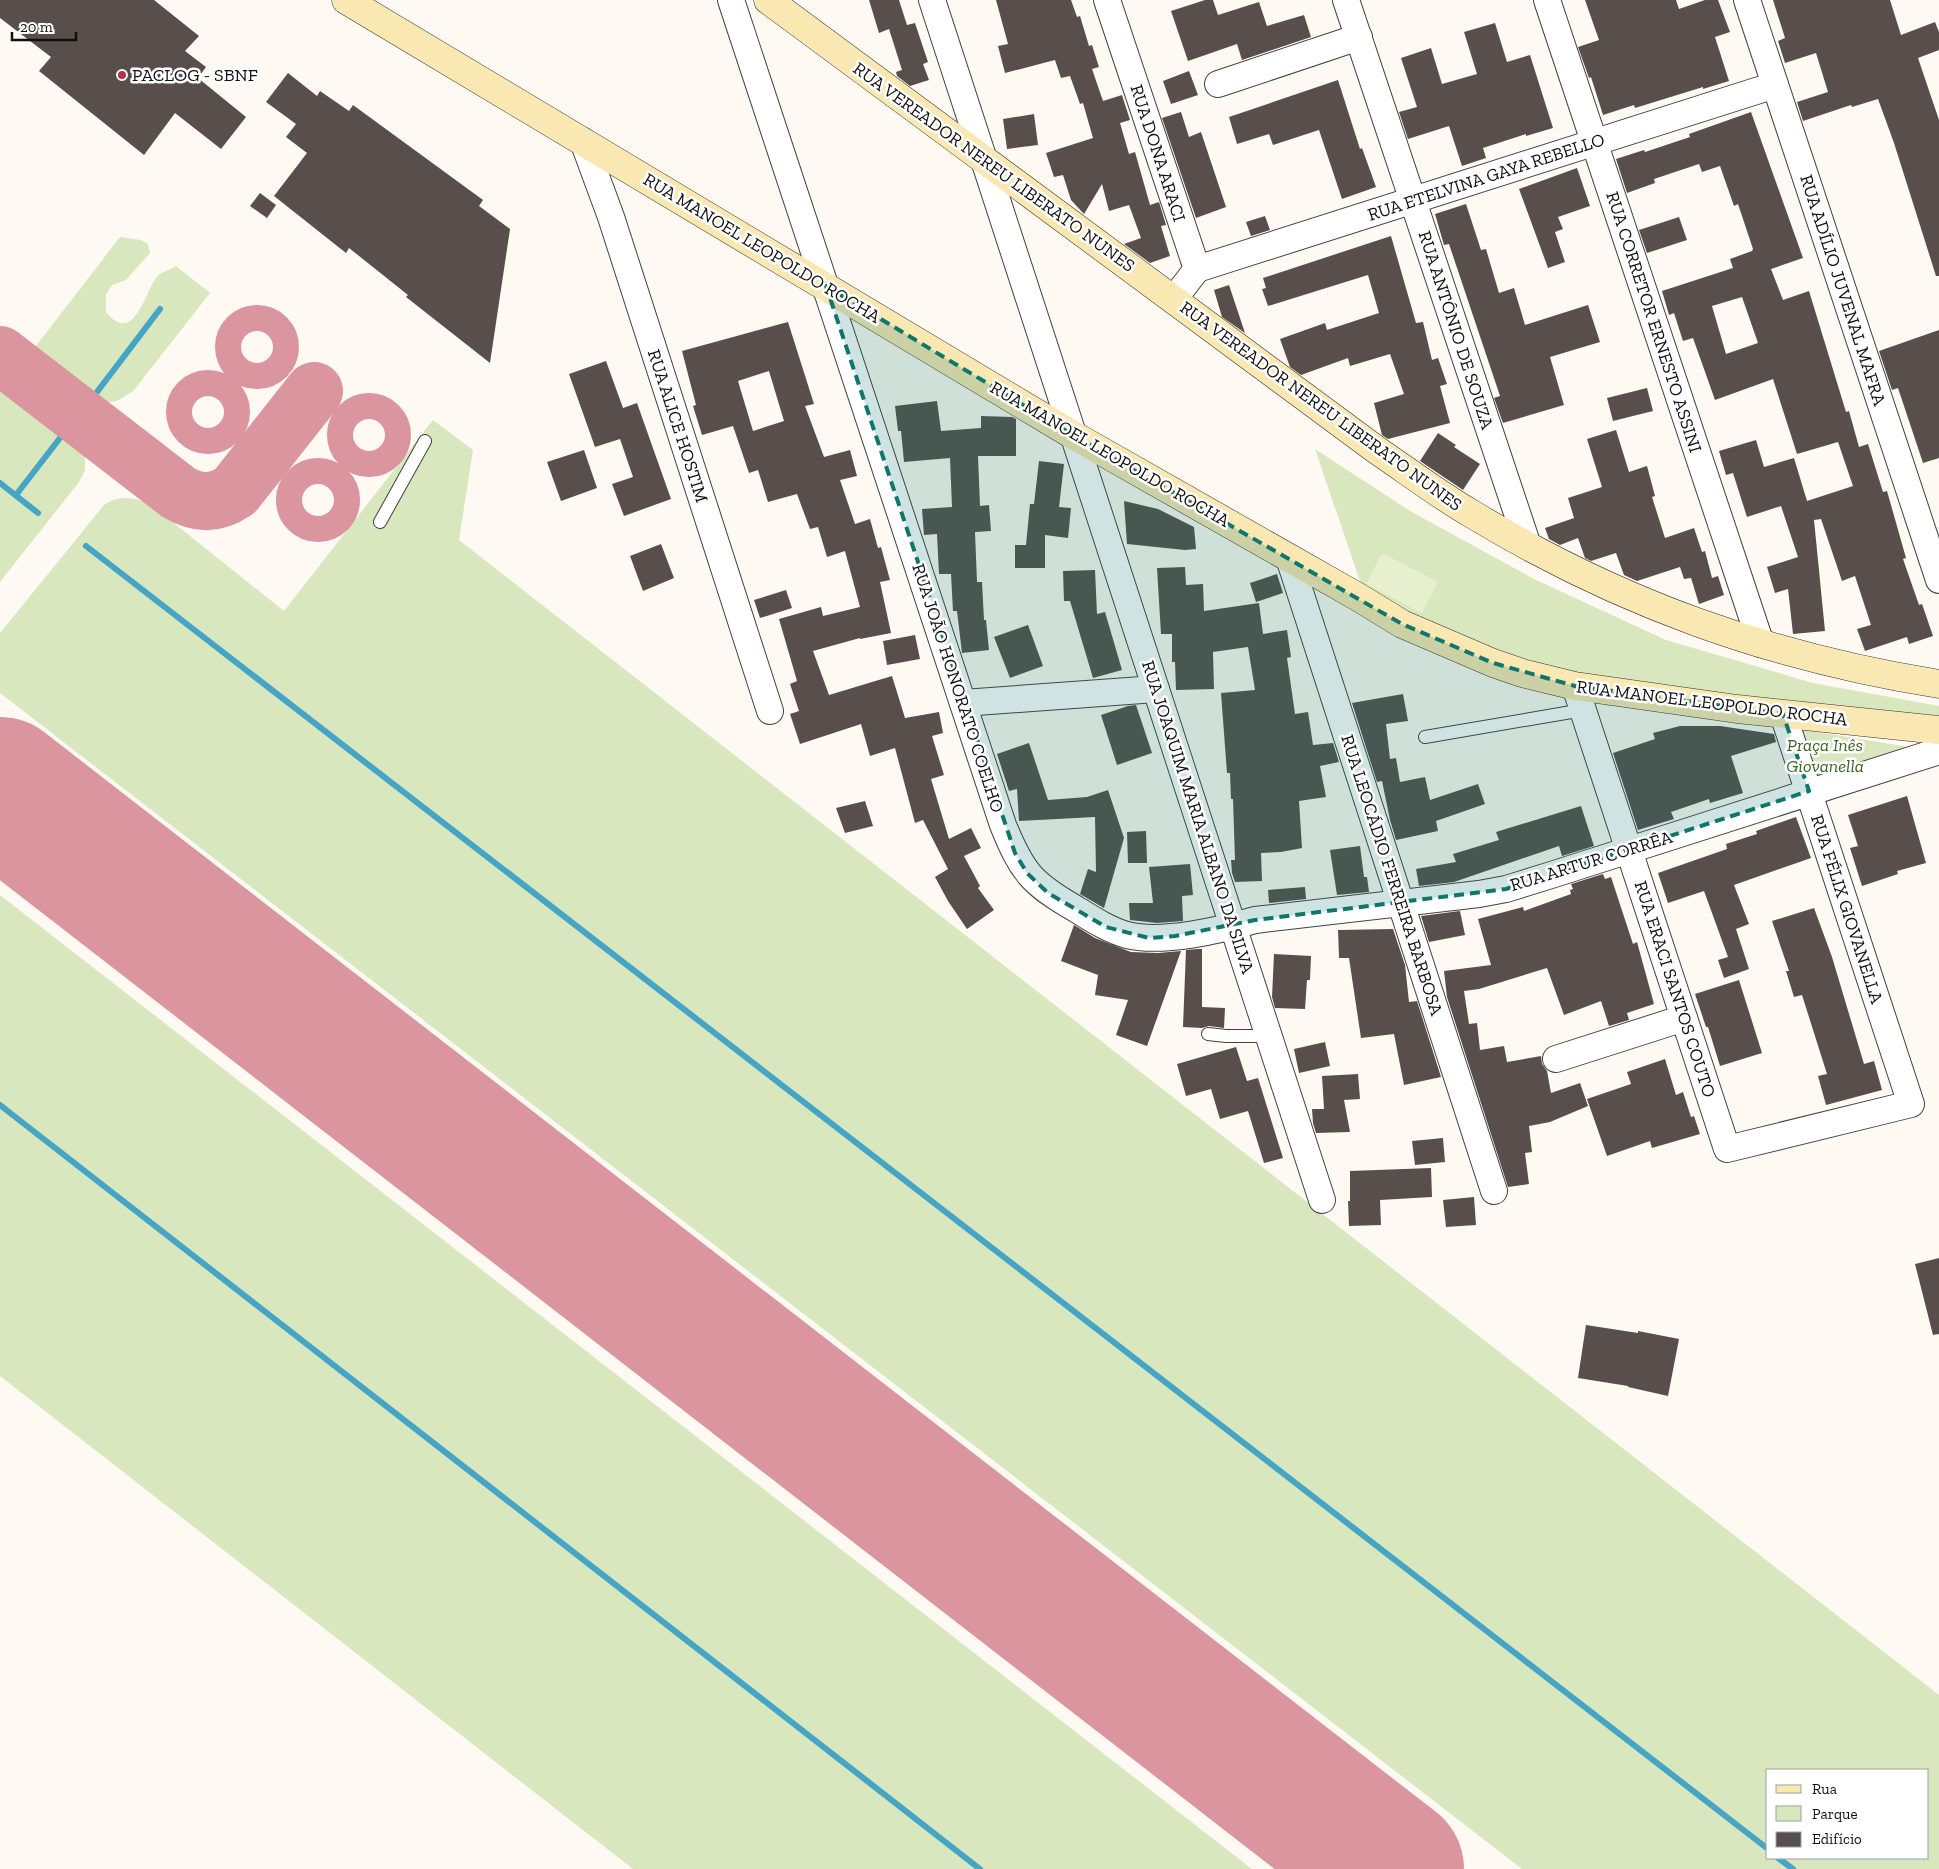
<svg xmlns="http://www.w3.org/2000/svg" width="1939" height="1869" font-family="'Zilla Slab',serif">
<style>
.green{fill:#d9e7be;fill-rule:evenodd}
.pitch{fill:#e8efcf}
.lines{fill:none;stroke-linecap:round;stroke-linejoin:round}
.stream{stroke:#46a4c5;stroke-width:6}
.taxiway{stroke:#da959e;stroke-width:58}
.runway{stroke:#da959e;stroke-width:144}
.building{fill:#584f4c;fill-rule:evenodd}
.service-casing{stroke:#424242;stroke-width:14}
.minor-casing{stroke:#424242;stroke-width:28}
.secondary-casing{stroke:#313131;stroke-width:29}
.service{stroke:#fff;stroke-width:12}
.minor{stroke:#fff;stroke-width:26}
.secondary{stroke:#fae8b2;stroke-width:28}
.marked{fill:#0f766e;fill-opacity:0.2;stroke:#0f766e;stroke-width:4;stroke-dasharray:10 6;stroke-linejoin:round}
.poi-dot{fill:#b73049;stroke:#fff;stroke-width:2}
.labels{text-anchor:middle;stroke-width:5;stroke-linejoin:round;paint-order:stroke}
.poi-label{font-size:18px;fill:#0f0f0f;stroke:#fff;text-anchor:start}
.street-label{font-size:18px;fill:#0f0f0f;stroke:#fff}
.park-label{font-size:18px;font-style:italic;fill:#3a6423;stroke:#fff}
</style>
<rect width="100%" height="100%" fill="#fefaf3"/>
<g class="green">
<path d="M 120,237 L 141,240 L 148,244 L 150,253 L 126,280 L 112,285 L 106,294 L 106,312 C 134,346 144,294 156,278 C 161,271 169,271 176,266 L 210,293 L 134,390 C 117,403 108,406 86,399 L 29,355 Z"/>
<polygon points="6,383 78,439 85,458 85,470 79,482 0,582 0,390"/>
<path d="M 433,420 L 473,450 L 459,540 L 1939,1695 L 1939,1869 L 1522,1869 L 0,693 L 0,633 L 104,505 C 119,495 134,497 150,504 L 284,611 ZM 1768,1770 L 1928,1770 L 1928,1858 L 1768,1858 Z"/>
<polygon points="1315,449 1410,511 1534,579 1666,640 1813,683 1939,706 1939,720 1681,692 1576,673 1517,659 1365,596"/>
<polygon points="1793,728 1909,747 1811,783"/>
<polygon points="0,895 1252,1869 633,1869 0,1376"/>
</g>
<polygon class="pitch" points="1382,553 1438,582 1422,613 1366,584"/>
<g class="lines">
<g class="stream">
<polyline points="97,392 160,309"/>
<polyline points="0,483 38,513"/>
<polyline points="16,495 60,438"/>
<polyline points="86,546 1768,1849"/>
<polyline points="0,1105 980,1869"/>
<polyline points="1778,1858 1793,1869"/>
</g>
<g class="taxiway">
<circle cx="257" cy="347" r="13"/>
<path d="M 0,355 L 179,493 C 198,504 216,504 235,491 L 314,391"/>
<circle cx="208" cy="412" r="13"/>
<circle cx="369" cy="435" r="13"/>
<circle cx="318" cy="500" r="13"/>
</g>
<polyline class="runway" points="0,789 1392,1869"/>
</g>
<g class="building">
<polygon points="0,0 154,0 199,36 185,51 206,67 198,78 246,117 221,149 175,113 144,155 39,71 51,57 0,18"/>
<polygon points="869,0 899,0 907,25 915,23 928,62 923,64 929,80 910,86 897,76 896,72 902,70 889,29 879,33"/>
<polygon points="996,0 1071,0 1077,17 1080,16 1089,46 1092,45 1099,67 1092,69 1103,101 1122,95 1130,120 1120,123 1129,154 1135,152 1150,205 1159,202 1166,225 1161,226 1170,256 1150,263 1124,244 1141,238 1129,205 1109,211 1102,184 1084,214 1071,200 1063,175 1054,177 1046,153 1093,138 1083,103 1080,104 1070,76 1061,78 1055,60 1005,73 998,46 1008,44"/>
<polygon points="1205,0 1213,0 1218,15 1259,2 1267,26 1304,15 1311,37 1242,60 1237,44 1188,61 1171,11"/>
<polygon points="1585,0 1676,0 1679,9 1705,0 1718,0 1730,32 1715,37 1729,81 1703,89 1703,87 1635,108 1634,105 1603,115 1591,77 1589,78 1578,47 1599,40"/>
<polygon points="1773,0 1890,0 1901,35 1935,22 1939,32 1939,50 1918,58 1939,120 1939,276 1936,276 1894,143 1878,99 1852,107 1851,105 1803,121 1797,102 1828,92 1816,53 1785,63 1778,41 1785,38"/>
<polygon points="1495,23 1507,62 1530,55 1553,128 1526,136 1526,134 1483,148 1486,158 1462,166 1449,126 1408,139 1399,112 1417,107 1401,58 1431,48 1442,84 1477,74 1464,32"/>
<polygon points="1189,71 1198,95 1171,104 1163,81"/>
<polygon points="288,73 317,96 320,91 349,111 353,105 483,200 479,206 510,229 490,363 406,297 408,295 349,248 346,253 274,196 307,153 286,137 296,124 266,102"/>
<polygon points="1338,80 1360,149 1362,148 1376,187 1342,199 1319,130 1273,145 1269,134 1237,144 1229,117"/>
<polygon points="1181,112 1189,137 1201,132 1226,207 1196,218 1162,118"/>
<path d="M 1751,112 L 1803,258 L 1771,269 L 1783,300 L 1809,291 L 1846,412 L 1849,411 L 1859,447 L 1868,444 L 1883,492 L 1887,491 L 1906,558 L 1903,559 L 1919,605 L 1922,604 L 1933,636 L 1909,644 L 1907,637 L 1865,651 L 1857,629 L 1871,625 L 1855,576 L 1842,581 L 1821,519 L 1814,520 L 1825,631 L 1793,634 L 1788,589 L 1775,593 L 1767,567 L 1798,557 L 1781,506 L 1747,517 L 1733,473 L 1726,475 L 1719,451 L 1756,440 L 1764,467 L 1794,458 L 1807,501 L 1853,486 L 1838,442 L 1797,454 L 1773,379 L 1715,400 L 1693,338 L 1683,341 L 1674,313 L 1669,315 L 1662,291 L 1733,268 L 1730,259 L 1752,251 L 1753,249 L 1738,204 L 1734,206 L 1720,166 L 1702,172 L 1699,164 L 1654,179 L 1655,183 L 1627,193 L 1616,159 L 1644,150 L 1645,152 L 1690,137 L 1689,134 ZM 1742,297 L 1758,343 L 1726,354 L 1712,306 Z"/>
<polygon points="1034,114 1038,145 1007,149 1003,119"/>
<polygon points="1577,168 1590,206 1558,217 1563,229 1555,232 1565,262 1548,268 1519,189"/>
<polygon points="260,193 276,205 267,218 250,206"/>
<polygon points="1466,204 1481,250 1486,249 1499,293 1514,288 1525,325 1588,305 1600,342 1550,357 1564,405 1503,423 1494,398 1500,396 1449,244 1444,245 1435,214"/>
<polygon points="1265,216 1270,230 1251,236 1246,222"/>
<polygon points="1679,217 1687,240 1647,253 1639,230"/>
<polygon points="1391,236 1416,323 1423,322 1432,360 1438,358 1447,384 1440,386 1450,423 1388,439 1382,435 1374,403 1404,394 1390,354 1350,366 1348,358 1301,375 1290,367 1280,339 1325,323 1327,330 1379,313 1368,275 1268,306 1262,289 1266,288 1263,278"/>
<polygon points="1229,285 1245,333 1222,317 1214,290"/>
<path d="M 788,322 L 814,404 L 805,406 L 824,457 L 850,450 L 857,476 L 840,480 L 855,524 L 870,519 L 878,548 L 881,547 L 890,580 L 880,582 L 891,633 L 860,639 L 860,638 L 813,651 L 829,695 L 892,676 L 905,718 L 939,712 L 943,733 L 932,736 L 944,775 L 931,779 L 949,839 L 971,828 L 981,848 L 964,856 L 980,886 L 978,888 L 994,910 L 967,929 L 948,901 L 935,877 L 948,869 L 923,820 L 915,823 L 895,748 L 870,756 L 861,724 L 800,744 L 790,714 L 799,711 L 790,684 L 797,681 L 779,619 L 821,607 L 823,616 L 860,607 L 845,551 L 827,557 L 818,527 L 810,529 L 797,494 L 768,502 L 758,470 L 749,473 L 733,426 L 702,435 L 693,406 L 696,405 L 682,351 ZM 769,371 L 784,421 L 753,431 L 738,381 Z"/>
<polygon points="1939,330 1939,458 1923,463 1898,388 1892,390 1879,351"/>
<polygon points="606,361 623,408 637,403 671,499 624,516 612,484 633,477 620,439 595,447 569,374"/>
<polygon points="1647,388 1653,411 1613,421 1607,398"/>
<polygon points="937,401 941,431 981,428 981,416 1012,417 1016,419 1016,456 978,456 980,506 989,505 991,531 975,532 977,582 982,582 984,620 986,620 989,650 962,653 957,611 953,611 951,574 939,574 937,534 924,535 922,509 952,507 950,458 904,462 901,431 898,431 895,406"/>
<polygon points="1616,430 1629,472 1647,466 1655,496 1652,497 1665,538 1694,528 1702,552 1705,551 1712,578 1718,576 1724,595 1699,604 1691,578 1684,579 1680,567 1637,581 1624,575 1616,553 1591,561 1585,558 1578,538 1560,545 1549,539 1545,528 1574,518 1568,498 1602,487 1587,439"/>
<polygon points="1438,433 1456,445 1454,447 1480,464 1463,490 1420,461"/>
<polygon points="584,450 597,488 561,501 547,462"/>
<polygon points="1039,461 1064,464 1059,507 1071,508 1068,538 1045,535 1045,568 1015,568 1015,545 1026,545 1030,504 1034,504"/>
<polygon points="1124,501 1158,509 1194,527 1196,549 1185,550 1127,544"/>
<polygon points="661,544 674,578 643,591 630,556"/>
<polygon points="1185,567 1186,585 1203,584 1204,611 1259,603 1263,634 1287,630 1291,657 1287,658 1295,714 1308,712 1313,745 1333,743 1339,762 1320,766 1326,797 1299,801 1302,848 1281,852 1261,853 1262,881 1235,882 1232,873 1231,860 1235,860 1233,799 1231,799 1230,773 1227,773 1221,693 1255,690 1248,647 1213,652 1214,689 1176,690 1175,662 1172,662 1172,634 1161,634 1157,568"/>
<polygon points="1095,570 1097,614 1105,612 1122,670 1093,678 1070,601 1064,601 1063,571"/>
<polygon points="1277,574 1283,593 1256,602 1250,583"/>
<polygon points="786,590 792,608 760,618 754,600"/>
<polygon points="1028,625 1043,666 1010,678 994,637"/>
<polygon points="915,635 920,659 887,665 883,641"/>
<polygon points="1403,694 1408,721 1386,724 1390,759 1396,758 1400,782 1425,777 1430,800 1478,784 1485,804 1436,821 1438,831 1396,840 1390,820 1382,781 1377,782 1352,703"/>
<polygon points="1136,705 1152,753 1117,765 1101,715 1128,706"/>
<polygon points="1680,726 1720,726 1774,734 1776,742 1731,756 1743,793 1710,803 1709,799 1671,812 1674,819 1638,830 1613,753 1655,739 1653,733"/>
<polygon points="1029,743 1048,800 1087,797 1108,790 1124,838 1104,908 1080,894 1088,869 1096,872 1095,817 1019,821 1017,789 1009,791 997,754"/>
<polygon points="1907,796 1926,863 1897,871 1898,874 1862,886 1850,848 1858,846 1848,815"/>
<polygon points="865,801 873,826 845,833 836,808"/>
<polygon points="1581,806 1594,846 1562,856 1559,846 1454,882 1419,886 1416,869 1456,862 1453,854 1499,840 1496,832"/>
<polygon points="1796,817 1811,858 1734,885 1749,924 1736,929 1749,969 1724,978 1718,960 1728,957 1704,891 1668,903 1658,873 1727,849 1726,844 1757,834 1756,831"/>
<polygon points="1146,831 1147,863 1128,863 1127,832"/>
<polygon points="1360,846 1364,877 1367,877 1369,892 1337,895 1330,850"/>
<polygon points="1190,864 1193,895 1182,896 1183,921 1157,923 1130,920 1129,903 1153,903 1149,867"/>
<polygon points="1603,874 1605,879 1611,877 1633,944 1637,942 1654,1004 1627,1013 1629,1020 1609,1026 1601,1001 1564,1015 1547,968 1479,989 1464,991 1469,1024 1477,1023 1480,1050 1504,1046 1507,1062 1541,1056 1542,1064 1547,1071 1551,1093 1580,1083 1588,1106 1550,1122 1529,1126 1532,1152 1525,1153 1529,1184 1508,1187 1447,997 1444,971 1491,965 1478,919 1523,907 1524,911 1571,894 1570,890 1573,889 1571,884"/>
<polygon points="1305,887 1306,899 1269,903 1268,890"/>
<polygon points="1814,908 1832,957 1864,1064 1874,1061 1882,1090 1826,1105 1818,1076 1827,1074 1802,995 1794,997 1786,971 1789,971 1772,921"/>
<polygon points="1460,911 1465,935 1429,942 1421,916"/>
<polygon points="1074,925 1095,938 1131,952 1158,953 1181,951 1147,1046 1116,1035 1128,1000 1095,995 1098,975 1061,961"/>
<polygon points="1393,929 1405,965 1409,1002 1417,1001 1441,1077 1404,1085 1394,1034 1361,1038 1349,958 1339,958 1338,930"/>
<polygon points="1197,949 1202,949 1202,1007 1225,1008 1224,1028 1209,1026 1202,1028 1183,1027 1186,950"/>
<polygon points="1274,954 1311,956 1310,980 1307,980 1305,1009 1275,1008 1272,997"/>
<polygon points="1739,980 1762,1053 1720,1066 1708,1027 1706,1027 1695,994"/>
<polygon points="1325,1042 1330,1066 1299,1073 1294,1049"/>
<polygon points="1236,1047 1247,1081 1258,1078 1283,1158 1264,1163 1248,1111 1220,1119 1211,1089 1186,1096 1177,1064"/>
<polygon points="1665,1059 1676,1095 1683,1092 1691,1117 1694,1116 1700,1134 1652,1148 1650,1141 1607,1156 1587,1099 1631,1084 1627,1072"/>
<polygon points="1358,1074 1360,1099 1344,1100 1350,1132 1316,1133 1313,1123 1312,1109 1324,1109 1322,1076"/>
<polygon points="1443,1138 1445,1162 1415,1165 1412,1141"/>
<polygon points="1431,1168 1432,1197 1380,1200 1381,1225 1349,1226 1348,1201 1350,1201 1350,1171"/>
<polygon points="1474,1197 1476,1225 1446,1227 1443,1200"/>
<polygon points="1939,1258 1939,1334 1933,1335 1915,1264"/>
<polygon points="1586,1325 1638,1333 1638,1331 1679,1339 1668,1396 1628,1387 1628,1386 1578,1378"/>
</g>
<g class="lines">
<defs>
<g id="service">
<polyline points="380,522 425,441"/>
<polyline points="1425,737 1583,710"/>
<polyline points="1208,1034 1226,1036 1269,1036"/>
</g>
<g id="minor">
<path d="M 731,0 L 1003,825 C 1022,872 1032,884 1076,909 C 1092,919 1109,930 1127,935 C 1162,944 1221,930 1255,920 L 1479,894 L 1506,889 L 1548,876 L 1939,751"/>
<polyline points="932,0 1322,1200"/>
<polyline points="1107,0 1197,269 1174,299"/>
<polyline points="1346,0 1528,546"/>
<polyline points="1547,0 1761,644"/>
<polyline points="1747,0 1939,580"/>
<polyline points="1218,84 1359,37"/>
<polyline points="583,141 611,217 770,711"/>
<polyline points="1197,269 1775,85"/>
<polyline points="1289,558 1494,1191"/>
<polyline points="1575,686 1727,1149 1911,1104 1783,714"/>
<polyline points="963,703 1156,689"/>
<polyline points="1556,1059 1684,1018"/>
</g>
<g id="secondary">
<polyline points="346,0 1073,435 1358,597 1402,624 1493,663 1522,673 1575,686 1737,709 1939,730"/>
<path d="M 768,0 L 1378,451 C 1409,472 1439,495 1472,514 C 1619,603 1770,657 1939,684"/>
</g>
</defs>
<use href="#service" class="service-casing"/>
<use href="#minor" class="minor-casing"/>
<use href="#secondary" class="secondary-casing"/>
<use href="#service" class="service"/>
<use href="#minor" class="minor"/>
<use href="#secondary" class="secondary"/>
</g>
<path class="marked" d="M 826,286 L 1073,435 L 1402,624 L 1493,663 L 1575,686 L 1783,714 L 1809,791 L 1506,889 L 1255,920 L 1175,936 L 1149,938 L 1106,927 L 1048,893 L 1027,873 L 1015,853 Z"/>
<circle class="poi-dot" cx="122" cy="75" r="5"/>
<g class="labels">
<g class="poi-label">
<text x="132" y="81">PACLOG - SBNF</text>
</g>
<g class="street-label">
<text transform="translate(1158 153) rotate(72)" y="6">RUA DONA ARACI</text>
<text transform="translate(994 167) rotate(36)" y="6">RUA VEREADOR NEREU LIBERATO NUNES</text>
<text transform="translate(1486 177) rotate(-18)" y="6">RUA ETELVINA GAYA REBELLO</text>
<text transform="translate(762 248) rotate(31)" y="6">RUA MANOEL LEOPOLDO ROCHA</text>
<text transform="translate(1843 290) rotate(72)" y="6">RUA ADÍLIO JUVENAL MAFRA</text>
<text transform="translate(1654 322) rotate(72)" y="6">RUA CORRETOR ERNESTO ASSINI</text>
<text transform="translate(1456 330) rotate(72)" y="6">RUA ANTÔNIO DE SOUZA</text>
<text transform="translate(1321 406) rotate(36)" y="6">RUA VEREADOR NEREU LIBERATO NUNES</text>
<text transform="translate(678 426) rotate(72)" y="6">RUA ALICE HOSTIM</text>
<text transform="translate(1110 454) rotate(30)" y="6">RUA MANOEL LEOPOLDO ROCHA</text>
<text transform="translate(958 688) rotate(72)" y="6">RUA JOÃO HONORATO COELHO</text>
<text transform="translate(1712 703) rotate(7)" y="6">RUA MANOEL LEOPOLDO ROCHA</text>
<text transform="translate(1198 817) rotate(72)" y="6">RUA JOAQUIM MARIA ALBANO DA SILVA</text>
<text transform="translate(1591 861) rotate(-17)" y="6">RUA ARTUR CORRÊA</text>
<text transform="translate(1392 875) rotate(72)" y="6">RUA LEOCÁDIO FERREIRA BARBOSA</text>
<text transform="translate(1847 909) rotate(72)" y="6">RUA FÉLIX GIOVANELLA</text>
<text transform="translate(1675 989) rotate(72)" y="6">RUA ERACI SANTOS COUTO</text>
</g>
<g class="park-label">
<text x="1825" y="751">Praça Inês<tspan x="1825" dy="21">Giovanella</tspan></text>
</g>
</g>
<rect x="1766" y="1769" width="162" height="90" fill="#ffffff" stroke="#9f9f9f"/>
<rect x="1776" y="1785" width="25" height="8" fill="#fae8b2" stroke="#9f9f9f"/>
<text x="1812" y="1794" font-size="15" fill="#0f0f0f">Rua</text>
<rect x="1776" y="1806" width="25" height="15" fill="#d9e7be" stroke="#9f9f9f"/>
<text x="1812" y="1819" font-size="15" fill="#0f0f0f">Parque</text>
<rect x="1776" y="1832" width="25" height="15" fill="#584f4c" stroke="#9f9f9f"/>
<text x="1812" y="1844" font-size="15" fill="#0f0f0f">Edifício</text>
<path d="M12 32v8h64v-8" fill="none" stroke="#0f0f0f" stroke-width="2.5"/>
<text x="20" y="32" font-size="15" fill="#0f0f0f" stroke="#ffffff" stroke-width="4" paint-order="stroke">20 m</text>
</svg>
